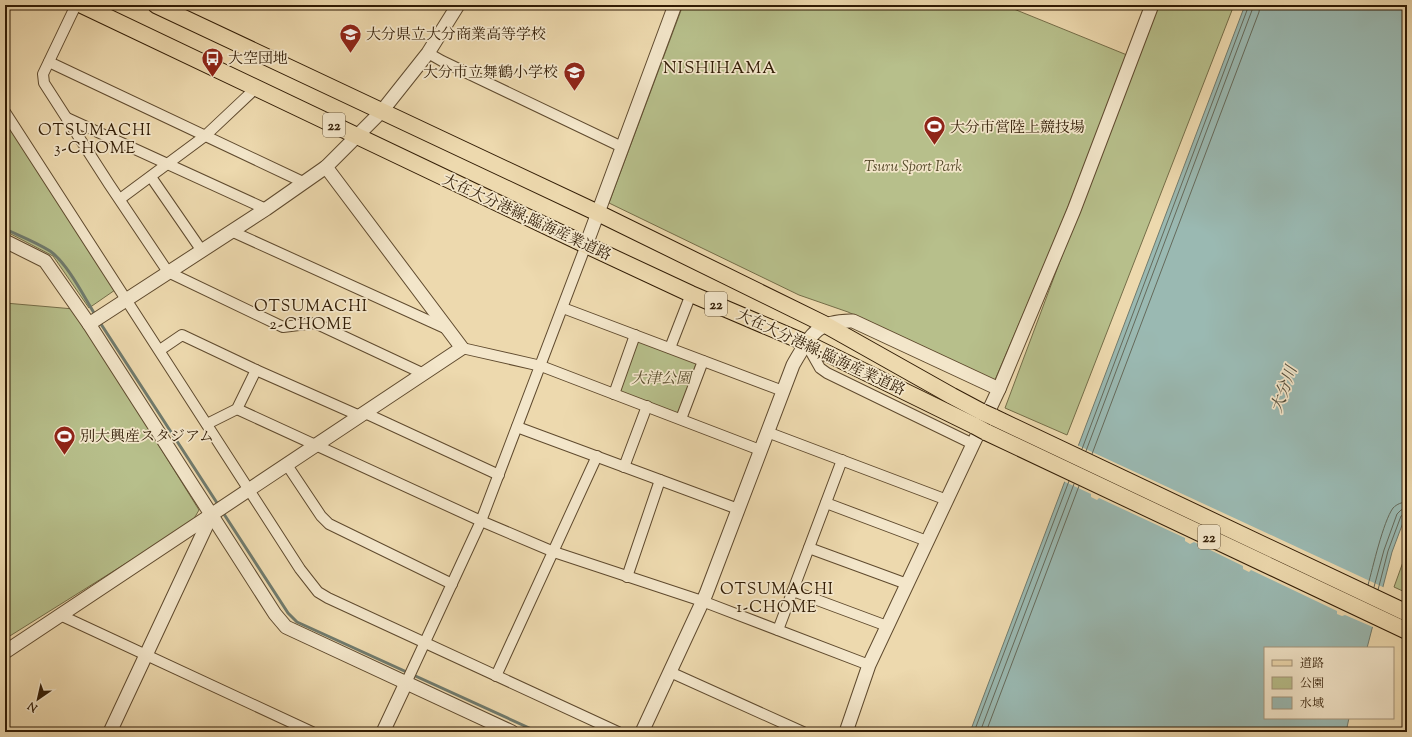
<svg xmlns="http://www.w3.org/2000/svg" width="1412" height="737" font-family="'Sorts Mill Goudy','Noto Serif JP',serif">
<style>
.green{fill:#b7bf8b;stroke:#746d48}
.water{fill:#9ab9b2;stroke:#707a6c}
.pier{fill:#edd9ae}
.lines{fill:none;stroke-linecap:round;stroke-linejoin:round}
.shore{stroke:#656a5b;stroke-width:1}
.stream{stroke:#707a6c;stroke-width:3}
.minor-casing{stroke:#5f4a2e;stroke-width:12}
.tertiary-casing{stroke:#5f4a2e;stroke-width:15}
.primary-casing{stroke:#301b04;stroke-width:18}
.minor{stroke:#f3e6ca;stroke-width:10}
.tertiary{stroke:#f3e6ca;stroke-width:13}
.primary{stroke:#edd9ae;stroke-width:16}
.primary-bridge-casing{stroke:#301b04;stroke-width:18;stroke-linecap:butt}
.primary-bridge{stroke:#edd9ae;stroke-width:16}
.labels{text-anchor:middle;stroke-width:3.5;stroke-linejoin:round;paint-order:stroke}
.shield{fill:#f3e6ca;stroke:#6a583f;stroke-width:1}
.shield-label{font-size:14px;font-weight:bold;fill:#301b04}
.poi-label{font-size:15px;fill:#301b04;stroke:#f3e6ca;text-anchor:start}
.park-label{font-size:15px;font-style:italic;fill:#584c2c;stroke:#f3e6ca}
.street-label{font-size:15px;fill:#301b04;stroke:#f3e6ca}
.neighbourhood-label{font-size:16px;letter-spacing:1px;fill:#301b04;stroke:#f3e6ca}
.water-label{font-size:16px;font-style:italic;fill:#504a38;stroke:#f3e6ca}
.quarter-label{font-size:17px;letter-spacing:1px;fill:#301b04;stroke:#f3e6ca}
</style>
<rect width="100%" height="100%" fill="#edd9ae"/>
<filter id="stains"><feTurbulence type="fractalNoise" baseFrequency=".005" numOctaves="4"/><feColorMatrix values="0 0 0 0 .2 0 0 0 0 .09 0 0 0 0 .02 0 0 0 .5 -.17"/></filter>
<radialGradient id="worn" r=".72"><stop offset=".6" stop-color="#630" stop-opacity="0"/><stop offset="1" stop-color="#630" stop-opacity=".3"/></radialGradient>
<g class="green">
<polygon points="683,5 1004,5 1127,55 1059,230 995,380 989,379 848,312 799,295 609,203"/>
<polygon points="1156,5 1234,5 1067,435 1005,408"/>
<polygon points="5,120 115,290 89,308 53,256 5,231"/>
<polygon points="5,303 74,309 199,510 192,522 5,639"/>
<polygon points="641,340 695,360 696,364 679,412 675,413 621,393 619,389 637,343"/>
<polygon points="1407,551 1407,593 1394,587"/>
</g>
<polygon class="water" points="1245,5 1407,5 1407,512 1392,552 1367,648 1265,648 1265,718 1349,718 1346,732 970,732"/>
<polygon class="pier" points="1077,445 1385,588 1375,628 1345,615 1342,616 1337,614 1337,611 1251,570 1249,572 1243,569 1243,566 1194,542 1190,544 1185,541 1185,538 1099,498 1097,500 1091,497 1091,494 1063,481"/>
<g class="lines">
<g class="shore">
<polyline points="1082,449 1249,5"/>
<polyline points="1086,451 1254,5"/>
<polyline points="1092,454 1259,12 1260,5"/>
<path d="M 1368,585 C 1373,567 1383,522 1393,508 C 1397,504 1402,502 1407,502"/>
<polyline points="1374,587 1384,550 1397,514 1401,510 1407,508"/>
<polyline points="1378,590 1388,551 1401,516 1407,513"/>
<polyline points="974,732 1069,481"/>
<polyline points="980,732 1074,484"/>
<polyline points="986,732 1079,486"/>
</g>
<g class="stream">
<path d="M 5,229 C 20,236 36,242 50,251 C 68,264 84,297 96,316"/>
<polyline points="99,321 219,506"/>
<polyline points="222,511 288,613 297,622 538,732"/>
</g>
<defs>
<g id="minor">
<polyline points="76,5 43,74 44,83 109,184 168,272 283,327 315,323 424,374"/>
<polyline points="428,53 442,61 622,147"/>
<polyline points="49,62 303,182"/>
<polyline points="5,112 300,569 318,592 328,598 618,732"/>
<polyline points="67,118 266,209"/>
<polyline points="151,177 202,251"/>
<polyline points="120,199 205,136 256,88"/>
<polyline points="231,231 447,329"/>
<polyline points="563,308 783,391"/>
<polyline points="807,345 820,368 827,373 973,444"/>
<polyline points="462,348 541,366 760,450"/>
<polyline points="670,348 691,294"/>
<polyline points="160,350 182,335 256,370"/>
<polyline points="614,394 635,335"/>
<polyline points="237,409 481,521 554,552 702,601 869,665"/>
<polyline points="365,413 499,475"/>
<polyline points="681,419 703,361"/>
<polyline points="207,424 237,409 256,370 360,416"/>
<polyline points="517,427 738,509"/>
<polyline points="767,432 947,500"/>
<polyline points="287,465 321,516 329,524 452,584"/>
<polyline points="624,467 647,406"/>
<polyline points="826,503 927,541"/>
<polyline points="809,548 907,584"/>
<polyline points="627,577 660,480"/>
<polyline points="793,591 887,626"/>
<polyline points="60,615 312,732"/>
<polyline points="778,630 842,460"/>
<polyline points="670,672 803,732"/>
<polyline points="496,676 597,456"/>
<polyline points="406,683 481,521 586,245"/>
</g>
<g id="tertiary">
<polyline points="5,241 45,261 89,324 275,614 286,627 512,732"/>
<polyline points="586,245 675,5"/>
<polyline points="89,324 266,209 326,167 382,111 428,53 458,5"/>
<polyline points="5,652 462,348 326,167"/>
<polyline points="110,732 211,516"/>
<polyline points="383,732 406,683"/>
<path d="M 642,732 L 706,594 L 793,365 C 810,336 816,320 853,321 L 999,389"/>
<polyline points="846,732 869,665 999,389 1074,210 1152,5"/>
</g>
<g id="primary">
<polyline points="82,5 586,245 691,294 806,343 975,426"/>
<polyline points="156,5 598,213 824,324 952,396 982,412"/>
<polyline points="993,417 1407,613"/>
<polyline points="986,432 1407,631"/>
</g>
</defs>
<use href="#minor" class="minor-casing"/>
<use href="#tertiary" class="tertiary-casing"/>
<use href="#primary" class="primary-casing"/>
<use href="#minor" class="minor"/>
<use href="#tertiary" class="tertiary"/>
<use href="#primary" class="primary"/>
<defs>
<g id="primary-bridge">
<polyline points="982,412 993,417"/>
<polyline points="975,426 986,432"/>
</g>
</defs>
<use href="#primary-bridge" class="primary-bridge-casing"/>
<use href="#primary-bridge" class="primary-bridge"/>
</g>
<defs>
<symbol id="school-pin" viewBox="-11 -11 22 30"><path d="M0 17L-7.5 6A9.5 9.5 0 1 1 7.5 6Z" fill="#8f2418" stroke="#f3e6ca"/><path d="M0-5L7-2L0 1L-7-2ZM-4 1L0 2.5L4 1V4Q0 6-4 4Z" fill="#fff"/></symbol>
<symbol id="bus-pin" viewBox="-11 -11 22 30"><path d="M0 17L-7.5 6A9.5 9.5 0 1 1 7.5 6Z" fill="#8f2418" stroke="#f3e6ca"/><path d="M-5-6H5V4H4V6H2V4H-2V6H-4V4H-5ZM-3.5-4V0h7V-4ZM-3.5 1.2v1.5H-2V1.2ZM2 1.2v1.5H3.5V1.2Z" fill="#fff"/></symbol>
<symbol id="stadium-pin" viewBox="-11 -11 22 30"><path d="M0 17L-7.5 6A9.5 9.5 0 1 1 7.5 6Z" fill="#8f2418" stroke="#f3e6ca"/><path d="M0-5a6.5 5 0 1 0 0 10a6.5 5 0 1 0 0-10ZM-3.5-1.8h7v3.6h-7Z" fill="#fff"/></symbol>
</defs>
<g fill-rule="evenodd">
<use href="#school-pin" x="338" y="22" width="25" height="34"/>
<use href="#bus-pin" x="200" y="46" width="25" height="34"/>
<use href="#school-pin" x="562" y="60" width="25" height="34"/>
<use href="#stadium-pin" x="922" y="114" width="25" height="34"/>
<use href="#stadium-pin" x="52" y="424" width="25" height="34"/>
</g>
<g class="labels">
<g class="shield">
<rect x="323" y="113" width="22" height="24" rx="3"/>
<rect x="705" y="292" width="22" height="24" rx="3"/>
<rect x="1198" y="525" width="22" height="24" rx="3"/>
</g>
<g class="shield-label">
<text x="334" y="130">22</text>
<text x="716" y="309">22</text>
<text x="1209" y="542">22</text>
</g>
<g class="poi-label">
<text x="366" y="39">大分県立大分商業高等学校</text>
<text x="228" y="63">大空団地</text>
<text x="558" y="77" text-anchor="end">大分市立舞鶴小学校</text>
<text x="950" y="132">大分市営陸上競技場</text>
<text x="80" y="441">別大興産スタジアム</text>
</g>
<g class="park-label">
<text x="913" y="171">Tsuru Sport Park</text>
<text x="661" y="383">大津公園</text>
</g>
<g class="street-label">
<text transform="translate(527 217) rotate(25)" y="5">大在大分港線;臨海産業道路</text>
<text transform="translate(821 352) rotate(25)" y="5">大在大分港線;臨海産業道路</text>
</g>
<g class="neighbourhood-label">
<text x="95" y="135">OTSUMACHI<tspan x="95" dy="18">3-CHOME</tspan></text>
<text x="311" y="311">OTSUMACHI<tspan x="311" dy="18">2-CHOME</tspan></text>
<text x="777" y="594">OTSUMACHI<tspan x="777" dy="18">1-CHOME</tspan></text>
</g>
<g class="water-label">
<text transform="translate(1283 389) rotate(-70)" y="6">大分川</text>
</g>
<g class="quarter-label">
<text x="720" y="73">NISHIHAMA</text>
</g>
</g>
<rect width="1412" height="737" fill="none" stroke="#edd9ae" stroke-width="20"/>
<rect x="6" y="6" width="1400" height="725" fill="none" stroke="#301b04" stroke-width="2"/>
<rect x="10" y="10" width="1392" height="717" fill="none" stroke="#301b04"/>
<rect x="1264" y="647" width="130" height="72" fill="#f3e6ca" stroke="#a5957b"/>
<rect x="1272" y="660" width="20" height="6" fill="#edd9ae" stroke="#a5957b"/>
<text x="1300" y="667" font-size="12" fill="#301b04">道路</text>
<rect x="1272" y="677" width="20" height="12" fill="#b7bf8b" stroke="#a5957b"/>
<text x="1300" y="687" font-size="12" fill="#301b04">公園</text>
<rect x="1272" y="697" width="20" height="12" fill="#9ab9b2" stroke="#a5957b"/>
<text x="1300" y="707" font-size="12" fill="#301b04">水域</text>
<g transform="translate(38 699) rotate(214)" stroke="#f3e6ca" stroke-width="3" paint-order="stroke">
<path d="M0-3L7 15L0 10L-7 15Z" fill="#301b04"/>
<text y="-6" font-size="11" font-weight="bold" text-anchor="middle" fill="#301b04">N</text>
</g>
<rect width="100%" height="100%" filter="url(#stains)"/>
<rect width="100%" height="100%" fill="url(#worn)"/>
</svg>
